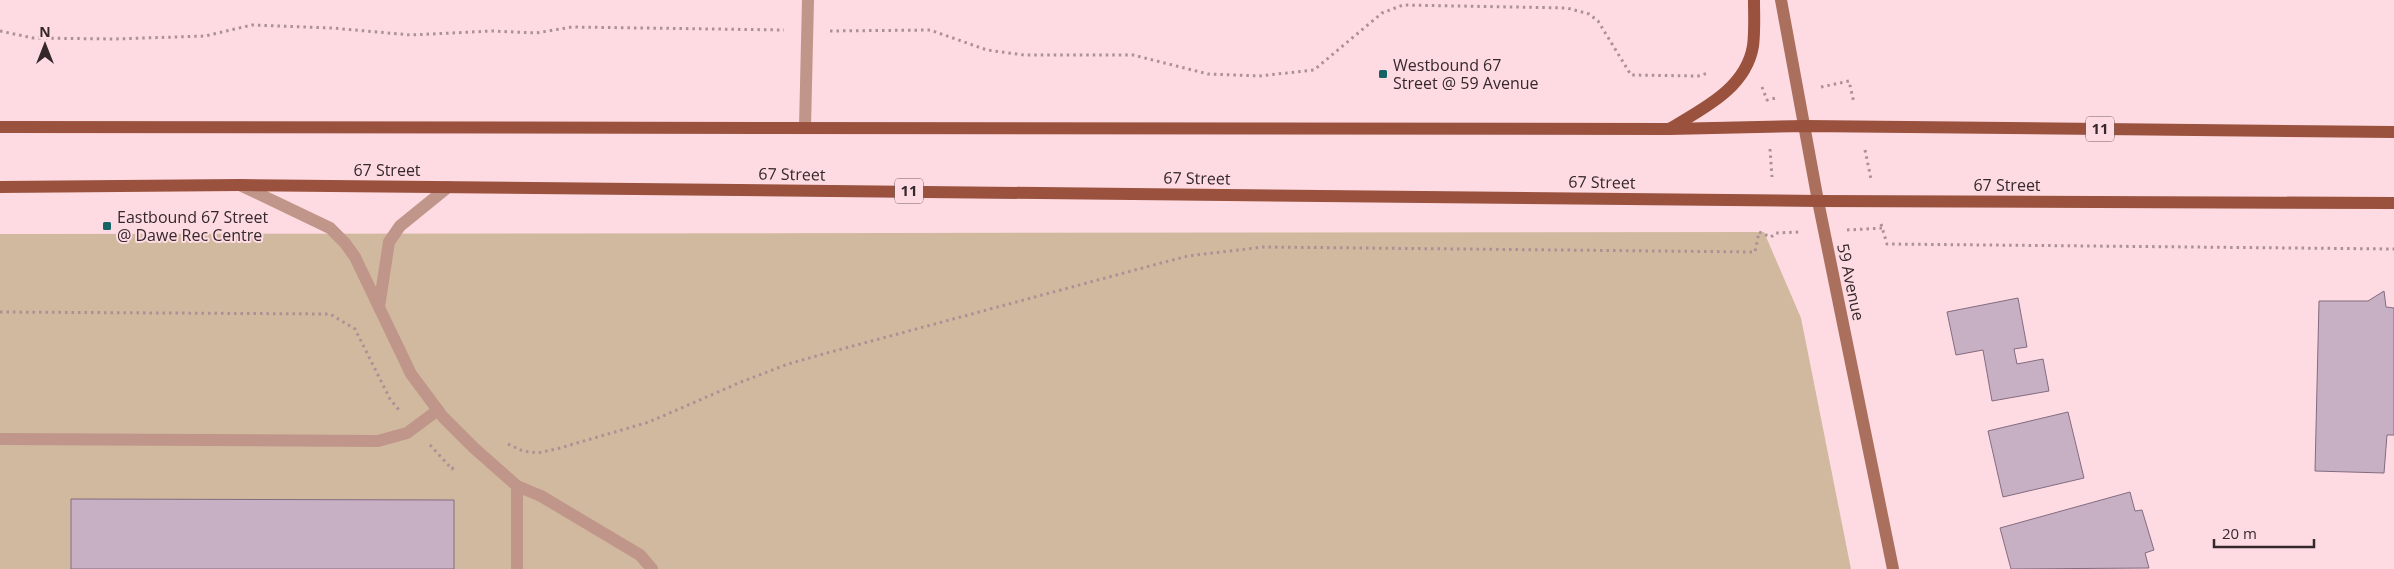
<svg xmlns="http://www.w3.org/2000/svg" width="2394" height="569" font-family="'Open Sans',sans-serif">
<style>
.green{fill:#d1b99f}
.building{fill:#c7afc4;stroke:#836c80}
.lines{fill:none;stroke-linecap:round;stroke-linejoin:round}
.path{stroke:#ab9196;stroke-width:3;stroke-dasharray:2.5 4;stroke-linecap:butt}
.lane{stroke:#c0968a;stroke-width:12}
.secondary{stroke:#ab6f5e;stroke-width:12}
.primary{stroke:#9a523e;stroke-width:12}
.poi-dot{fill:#146466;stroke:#fedbe2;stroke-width:2}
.labels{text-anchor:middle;stroke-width:4;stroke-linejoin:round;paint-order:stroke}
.shield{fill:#fedbe2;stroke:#715e62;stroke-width:1}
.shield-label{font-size:15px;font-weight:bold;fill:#35282b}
.poi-label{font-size:16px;fill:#35282b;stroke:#fedbe2;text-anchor:start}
.street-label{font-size:16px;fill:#35282b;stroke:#fedbe2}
</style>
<rect width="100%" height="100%" fill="#fedbe2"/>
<polygon class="green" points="1764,232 1801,318 1851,569 0,569 0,234"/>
<g class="building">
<polygon points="2384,291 2386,307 2394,308 2394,435 2387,435 2384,473 2315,471 2319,301 2368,301"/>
<polygon points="2018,298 2027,347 2014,349 2017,364 2043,359 2049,391 1992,401 1983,350 1956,355 1947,312"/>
<polygon points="2068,412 2084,478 2003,497 1988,431"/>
<polygon points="2130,492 2135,511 2142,510 2154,550 2145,553 2149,568 2011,569 2000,528"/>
<polygon points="71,499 454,500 454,569 71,569"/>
</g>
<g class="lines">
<g class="path">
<polyline points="0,31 33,38 114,39 205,36 252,25 332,28 411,35 492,31 536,33 572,27 784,30"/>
<polyline points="830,31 930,30 987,50 1024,55 1133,55 1208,74 1259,76 1314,70 1382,13 1403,5 1567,8 1589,14 1598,21 1631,75 1698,76 1708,73"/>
<polyline points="1762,87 1767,100 1776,98"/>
<polyline points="1821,87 1849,81 1854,103"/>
<polyline points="1770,149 1772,177"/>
<polyline points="1865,150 1871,179"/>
<polyline points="1881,224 1887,244 2394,249"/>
<polyline points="1847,230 1883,228"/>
<polyline points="0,312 330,314 355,329 390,399 399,410"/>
<polyline points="508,444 523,451 538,453 560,448 649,422 741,382 788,364 827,353 1161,263 1188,256 1263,247 1755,252 1759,232 1771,237 1776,233 1800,232"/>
<polyline points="430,445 452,469 456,464"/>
</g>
<g class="lane">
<polyline points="805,127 808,0"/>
<polyline points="240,185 330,228 345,243 355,257 411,374 443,417 474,448 517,486 541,496 640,555 652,569"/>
<polyline points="379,307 389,242 400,226 448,187"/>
<polyline points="0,439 378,441 407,433 438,410"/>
<polyline points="517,486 517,569"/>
</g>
<polyline class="secondary" points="1781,0 1818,201 1893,569"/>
<g class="primary">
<polyline points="0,127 1669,129 1805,126 2394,132"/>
<path d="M 1671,128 C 1704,108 1746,88 1753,46 C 1755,31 1754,15 1754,0"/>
<polyline points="0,187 240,185 1818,201 2394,203"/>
</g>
</g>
<g class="poi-dot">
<rect x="1378" y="69" width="10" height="10" rx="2.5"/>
<rect x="102" y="221" width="10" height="10" rx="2.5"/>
</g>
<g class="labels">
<g class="shield">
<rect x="2086" y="116.5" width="28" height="25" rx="4"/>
<rect x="895" y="178.5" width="28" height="25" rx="4"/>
</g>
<g class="shield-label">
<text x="2100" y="134">11</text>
<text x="909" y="196">11</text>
</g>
<g class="poi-label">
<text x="1393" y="71">Westbound 67<tspan x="1393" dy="18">Street @ 59 Avenue</tspan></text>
<text x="117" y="223">Eastbound 67 Street<tspan x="117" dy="18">@ Dawe Rec Centre</tspan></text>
</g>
<g class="street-label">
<text x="387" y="176">67 Street</text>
<text transform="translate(792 174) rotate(1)" y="6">67 Street</text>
<text transform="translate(1197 178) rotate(1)" y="6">67 Street</text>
<text transform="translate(1602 182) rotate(1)" y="6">67 Street</text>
<text x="2007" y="191">67 Street</text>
<text transform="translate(1851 282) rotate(78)" y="6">59 Avenue</text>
</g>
</g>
<g transform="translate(45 45)" stroke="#fedbe2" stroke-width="4" paint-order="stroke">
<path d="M0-4L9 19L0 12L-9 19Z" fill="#35282b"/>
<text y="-8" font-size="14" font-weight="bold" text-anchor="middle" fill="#35282b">N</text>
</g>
<path d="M2214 539v8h100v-8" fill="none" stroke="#35282b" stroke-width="2.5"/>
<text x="2222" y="539" font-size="15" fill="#35282b" stroke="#fedbe2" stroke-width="4" paint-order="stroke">20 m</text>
</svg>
